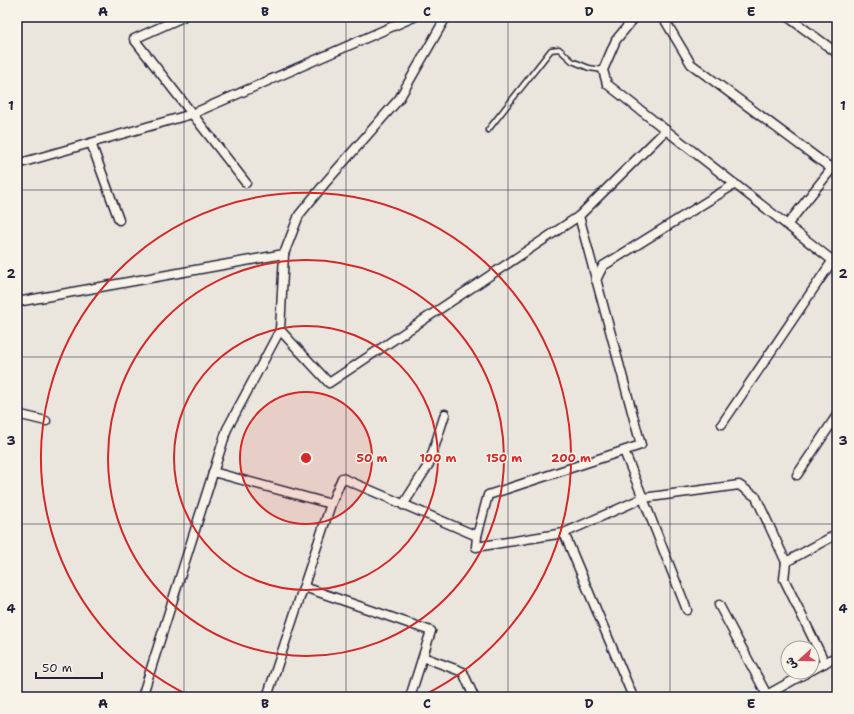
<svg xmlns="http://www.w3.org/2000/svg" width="854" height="714" font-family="'Shantell Sans','Playpen Sans Arabic',sans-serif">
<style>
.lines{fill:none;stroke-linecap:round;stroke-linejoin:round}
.lane-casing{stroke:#22223b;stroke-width:7}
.street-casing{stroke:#22223b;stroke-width:11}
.lane{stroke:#f7f3e8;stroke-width:4}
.street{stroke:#f7f3e8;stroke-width:8}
.grid{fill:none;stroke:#22223b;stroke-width:1;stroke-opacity:0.55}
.ring{fill:none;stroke:#d62828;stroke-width:2}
.centre{fill:#d62828;stroke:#f7f3e8;stroke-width:2}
.ring-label{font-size:12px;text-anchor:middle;font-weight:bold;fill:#d62828;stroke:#f7f3e8;stroke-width:3;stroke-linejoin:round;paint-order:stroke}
.neatline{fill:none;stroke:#22223b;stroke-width:1.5}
.grid-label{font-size:13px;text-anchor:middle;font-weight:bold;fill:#22223b}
</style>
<rect width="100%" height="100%" fill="#eae6de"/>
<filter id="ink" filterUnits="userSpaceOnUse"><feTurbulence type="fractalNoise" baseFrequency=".025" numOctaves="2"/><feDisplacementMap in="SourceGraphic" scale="8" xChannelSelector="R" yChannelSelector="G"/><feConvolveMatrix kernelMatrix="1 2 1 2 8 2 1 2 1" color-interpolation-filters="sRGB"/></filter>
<g filter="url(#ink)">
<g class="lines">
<defs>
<polyline id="lane" points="488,130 551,50 559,49 572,61 589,68 603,70"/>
<g id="street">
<polyline points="183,17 134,39 246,183"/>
<polyline points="635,17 616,40 603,70 607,84 837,264"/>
<polyline points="663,17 691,64 832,169"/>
<polyline points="788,17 837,53"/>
<polyline points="91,143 119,220"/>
<polyline points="17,164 192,114 414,17"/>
<polyline points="787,225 837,162"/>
<polyline points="596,280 603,266 735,184"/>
<polyline points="17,302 284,254"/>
<polyline points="280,330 329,383 579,216 666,130"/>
<polyline points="17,414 46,421"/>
<polyline points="722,424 833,260"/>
<polyline points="624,451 643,498 687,610"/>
<polyline points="213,472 331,504"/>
<polyline points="797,475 837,415"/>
<polyline points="403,505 429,464 445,414"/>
<polyline points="564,533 633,697"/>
<polyline points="477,536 488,495 641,445 579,216"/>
<polyline points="304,587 431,631 410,697"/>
<polyline points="719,605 767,695"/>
<polyline points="423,657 463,672 474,697"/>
<polyline points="825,663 784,579 786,562 837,534"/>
<polyline points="812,670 837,656"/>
<polyline points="142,697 227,429 280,330 284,254 299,215 326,182 399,99 446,17"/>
<polyline points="267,697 331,504 342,478 477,536 476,547 564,533 643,498 739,485 756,497 786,562"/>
<polyline points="763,697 808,672"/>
</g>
</defs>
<use href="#lane" class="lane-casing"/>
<use href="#street" class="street-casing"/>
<use href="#lane" class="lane"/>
<use href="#street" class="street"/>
</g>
</g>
<path class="grid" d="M 184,17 L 184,697M 346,17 L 346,697M 508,17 L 508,697M 670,17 L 670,697M 17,190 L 837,190M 17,357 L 837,357M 17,524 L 837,524"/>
<circle cx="306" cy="458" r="66" fill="#d62828" fill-opacity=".12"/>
<g class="ring">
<circle cx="306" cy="458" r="66"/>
<circle cx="306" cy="458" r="132"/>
<circle cx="306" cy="458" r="198"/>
<path d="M190 696A265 265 0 1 1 422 696"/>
</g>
<circle cx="306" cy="458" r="6" class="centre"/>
<g class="ring-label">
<text x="372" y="462">50 m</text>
<text x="438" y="462">100 m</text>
<text x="504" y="462">150 m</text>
<text x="571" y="462">200 m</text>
</g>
<rect width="854" height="714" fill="none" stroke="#f7f3e8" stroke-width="44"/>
<g transform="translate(800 660) rotate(249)"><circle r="19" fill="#f7f3e8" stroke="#a29fa3"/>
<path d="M0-3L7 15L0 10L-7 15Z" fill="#d1495b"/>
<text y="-6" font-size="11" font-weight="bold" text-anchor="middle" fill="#22223b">ش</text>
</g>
<path d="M36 672v6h66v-6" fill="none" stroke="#22223b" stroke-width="2"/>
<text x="42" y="672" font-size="12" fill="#22223b" stroke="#f7f3e8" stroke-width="3" paint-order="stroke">50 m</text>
<rect x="22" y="22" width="810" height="670" class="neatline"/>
<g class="grid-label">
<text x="103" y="16">A</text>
<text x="265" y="16">B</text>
<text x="427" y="16">C</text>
<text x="589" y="16">D</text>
<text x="751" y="16">E</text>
<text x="11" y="110">1</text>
<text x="843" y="110">1</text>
<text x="11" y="278">2</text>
<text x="843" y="278">2</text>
<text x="11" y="445">3</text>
<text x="843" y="445">3</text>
<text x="11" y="613">4</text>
<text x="843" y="613">4</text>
<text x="103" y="708">A</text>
<text x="265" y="708">B</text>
<text x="427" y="708">C</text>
<text x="589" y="708">D</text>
<text x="751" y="708">E</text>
</g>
</svg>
